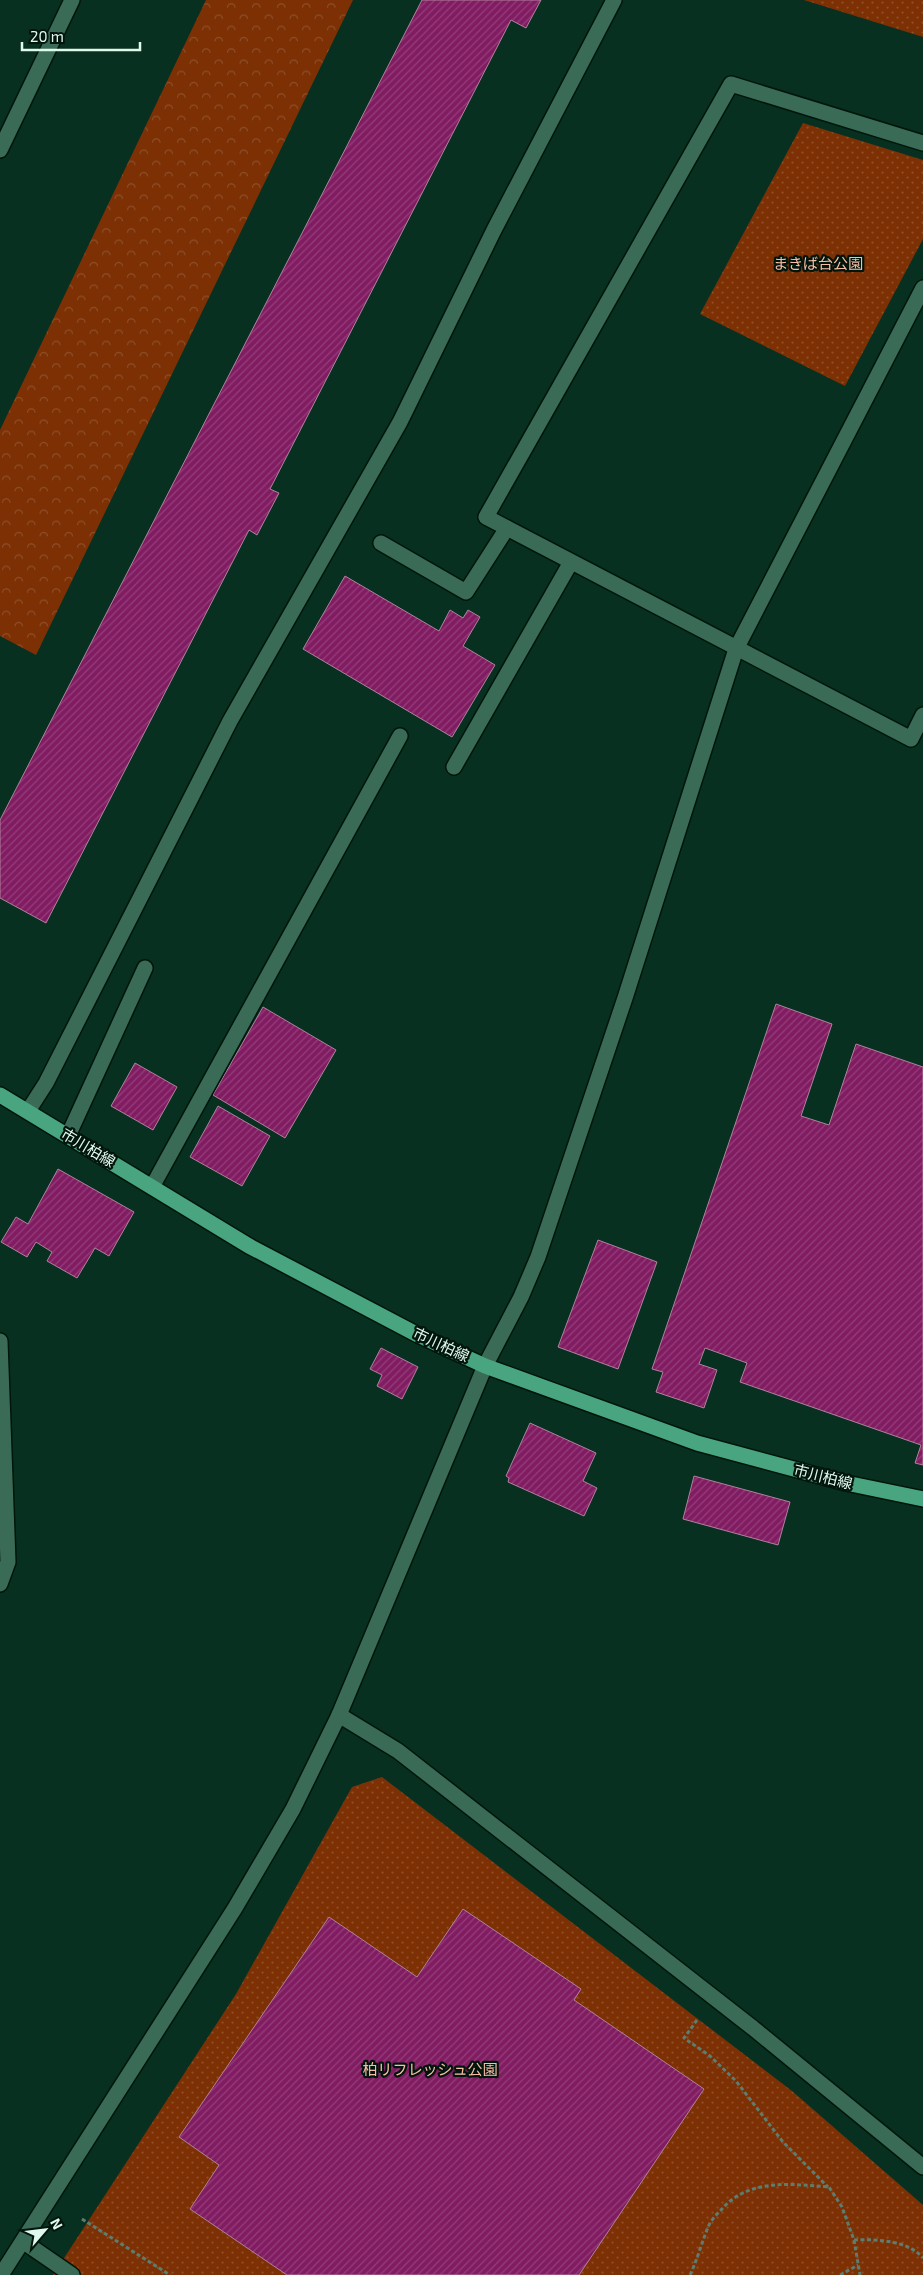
<svg xmlns="http://www.w3.org/2000/svg" width="923" height="2275" font-family="'Exo 2','Noto Sans JP',sans-serif">
<style>
.grass{fill:url(#grass-dots)}
.forest{fill:url(#forest-crowns)}
.building{fill:url(#building-hatch);stroke:#af829c}
.lines{fill:none;stroke-linecap:round;stroke-linejoin:round}
.minor-casing{stroke:#00160c;stroke-width:18}
.major-casing{stroke:#00160c;stroke-width:18}
.path{stroke:#5c7e70;stroke-width:3;stroke-dasharray:4 2.5;stroke-linecap:butt}
.minor{stroke:#3a6b56;stroke-width:15}
.major{stroke:#49a580;stroke-width:15}
.labels{text-anchor:middle;stroke-width:4.5;stroke-linejoin:round;paint-order:stroke}
.park-label{font-size:15px;fill:#f7bea6;stroke:#02150d}
.street-label{font-size:15px;fill:#dff9ec;stroke:#02150d}
</style>
<defs>
<pattern id="grass-dots" width="8" height="8" patternUnits="userSpaceOnUse" patternTransform="scale(1.25)"><rect width="8" height="8" fill="#7c3004"/><path d="M2 2h.1M6 6h.1" fill="none" stroke="#8e4f29" stroke-width="1.8" stroke-linecap="round"/></pattern>
<pattern id="forest-crowns" width="20" height="18" patternUnits="userSpaceOnUse" patternTransform="scale(1.25)"><rect width="20" height="18" fill="#7c3004"/><path d="M2 6a3 3 0 1 1 6 0M12 15a3 3 0 1 1 6 0" fill="none" stroke="#8e4f29"/></pattern>
<pattern id="building-hatch" width="6" height="6" patternUnits="userSpaceOnUse" patternTransform="scale(1.25)"><rect width="6" height="6" fill="#821c62"/><path d="M-1 1l2-2M0 6l6-6M5 7l2-2" fill="none" stroke="#933e79"/></pattern>
</defs>
<rect width="100%" height="100%" fill="#083021"/>
<g class="grass">
<polygon points="804,0 923,0 923,37"/>
<polygon points="803,123 923,160 923,239 845,386 700,314"/>
<polygon points="382,1777 792,2091 923,2205 923,2275 53,2275 236,1994 352,1787"/>
</g>
<polygon class="forest" points="206,0 353,0 36,655 0,636 0,430"/>
<g class="building">
<polygon points="422,0 541,0 526,28 511,20 270,489 279,493 257,535 249,530 46,923 0,898 0,820"/>
<polygon points="345,576 439,631 450,610 463,618 468,610 480,617 463,646 495,665 452,737 303,649"/>
<polygon points="776,1004 832,1024 801,1116 829,1125 856,1044 923,1067 923,1465 915,1463 921,1445 740,1382 747,1363 705,1348 699,1364 717,1370 704,1408 656,1392 663,1372 652,1369"/>
<polygon points="263,1007 336,1050 285,1138 213,1095"/>
<polygon points="135,1063 177,1087 153,1130 111,1106"/>
<polygon points="218,1106 270,1136 242,1186 190,1157"/>
<polygon points="58,1169 134,1212 109,1256 95,1248 77,1278 47,1261 52,1252 36,1242 27,1257 1,1242 16,1217 28,1224"/>
<polygon points="598,1240 657,1262 618,1369 558,1347"/>
<polygon points="381,1348 418,1367 402,1399 377,1386 382,1375 370,1369"/>
<polygon points="530,1423 596,1453 583,1481 597,1488 584,1516 508,1482 509,1478 506,1476"/>
<polygon points="694,1476 790,1502 778,1545 683,1519"/>
<polygon points="463,1909 581,1989 574,2000 704,2089 579,2275 287,2275 190,2209 219,2165 179,2137 329,1917 417,1977"/>
</g>
<g class="lines">
<defs>
<g id="minor">
<polyline points="923,143 731,84 486,517 911,739 923,715"/>
<polyline points="0,150 72,0"/>
<polyline points="381,543 466,592 507,528"/>
<polyline points="454,767 571,562"/>
<polyline points="28,1111 46,1083 230,721 400,422 494,230 614,0"/>
<polyline points="68,1136 145,968"/>
<polyline points="152,1187 400,736"/>
<polyline points="0,1341 8,1562 0,1584"/>
<polyline points="339,1715 398,1751 753,2028 923,2167"/>
<polyline points="24,2242 72,2275"/>
<polyline points="1,2275 235,1908 293,1809 339,1715 485,1366 521,1297 538,1257 625,998 736,649 923,288"/>
</g>
<polyline id="major" points="0,1095 249,1246 418,1335 485,1366 697,1443 846,1483 923,1499"/>
</defs>
<use href="#minor" class="minor-casing"/>
<use href="#major" class="major-casing"/>
<g class="path">
<polyline points="697,2020 684,2038 710,2056 736,2081 783,2142 828,2187"/>
<polyline points="82,2219 170,2275"/>
<polyline points="854,2240 860,2275"/>
<path d="M 690,2275 C 698,2258 702,2241 709,2225 C 712,2219 717,2214 721,2210 C 748,2178 791,2184 829,2187 L 842,2207 L 854,2240 C 875,2239 908,2240 923,2258"/>
<polyline points="840,2275 858,2265"/>
</g>
<use href="#minor" class="minor"/>
<use href="#major" class="major"/>
</g>
<g class="labels">
<g class="park-label">
<text x="818" y="269">まきば台公園</text>
<text x="430" y="2075">柏リフレッシュ公園</text>
</g>
<g class="street-label">
<text transform="translate(88 1148) rotate(31)" y="5">市川柏線</text>
<text transform="translate(441 1345) rotate(25)" y="5">市川柏線</text>
<text transform="translate(823 1477) rotate(14)" y="5">市川柏線</text>
</g>
</g>
<g transform="translate(45 2230) rotate(62)" stroke="#02150d" stroke-width="4" paint-order="stroke">
<path d="M0-4L9 19L0 12L-9 19Z" fill="#dff9ec"/>
<text y="-8" font-size="14" font-weight="bold" text-anchor="middle" fill="#dff9ec">N</text>
</g>
<path d="M22 42v8h118v-8" fill="none" stroke="#dff9ec" stroke-width="2.5"/>
<text x="30" y="42" font-size="15" fill="#dff9ec" stroke="#02150d" stroke-width="4" paint-order="stroke">20 m</text>
</svg>
